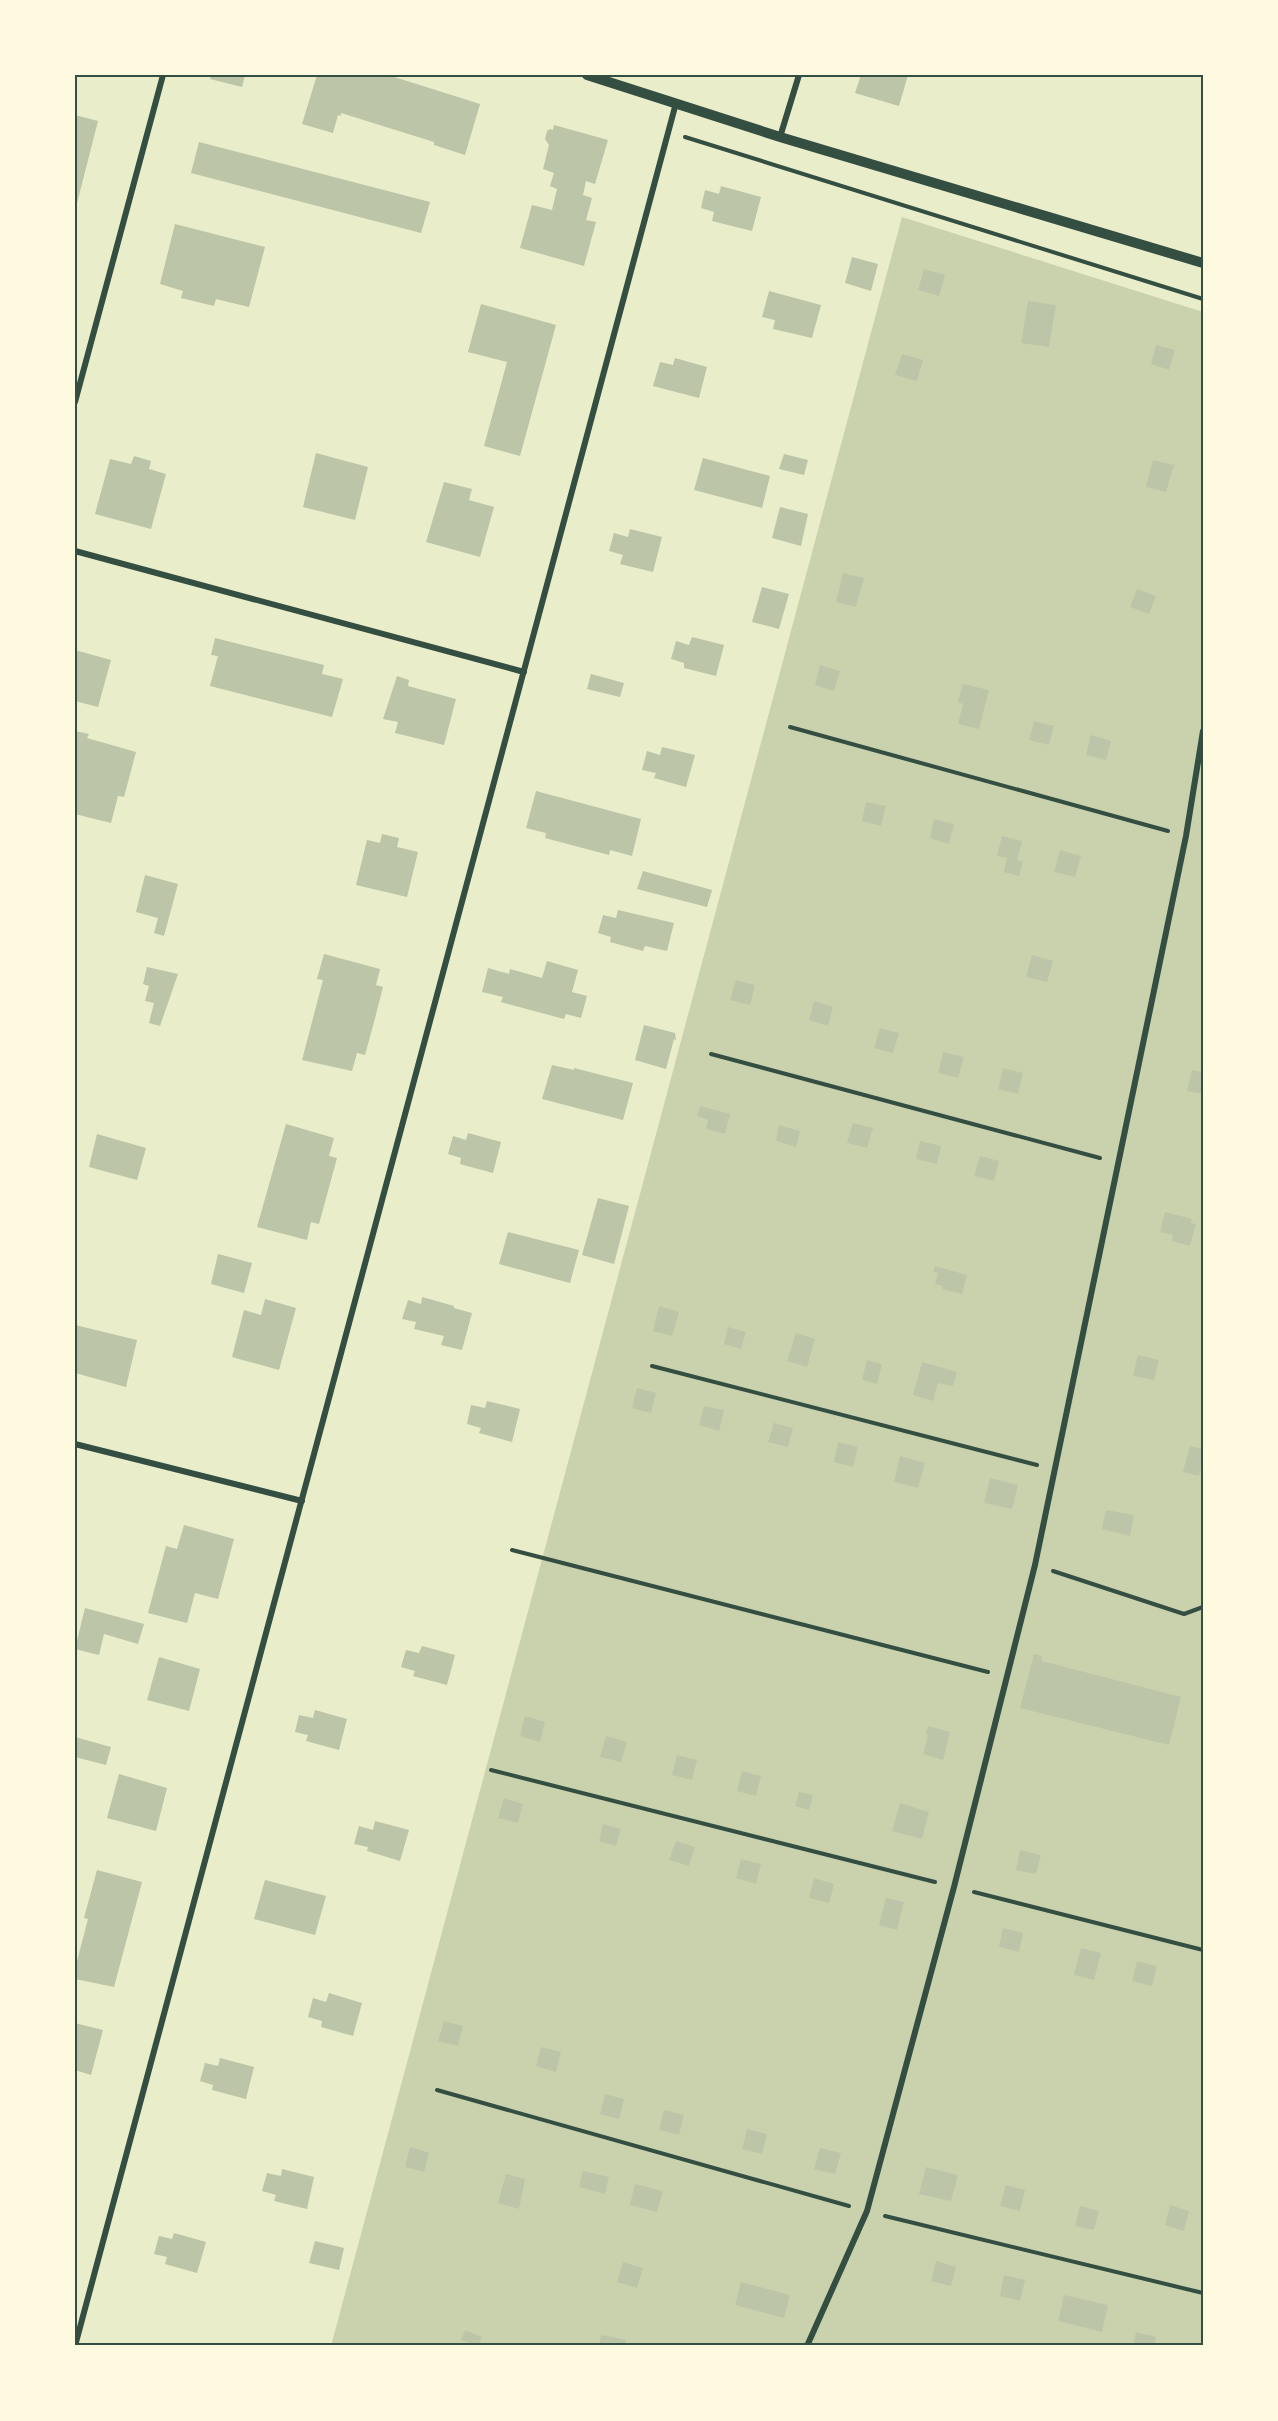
<svg xmlns="http://www.w3.org/2000/svg" width="1278" height="2421" font-family="Arial,sans-serif">
<style>
.green{fill:#cad2ad}
.building{fill:#bcc5a7}
.lines{fill:none;stroke-linecap:round;stroke-linejoin:round}
.path{stroke:#344e41;stroke-width:4}
.minor{stroke:#344e41;stroke-width:6}
.tertiary{stroke:#344e41;stroke-width:10}
.neatline{fill:none;stroke:#344e41;stroke-width:2}
</style>
<rect width="100%" height="100%" fill="#e9edc9"/>
<polygon class="green" points="902,217 1203,312 1203,2346 331,2346"/>
<g class="building">
<polygon points="211,75 245,75 242,87 210,79"/>
<polygon points="317,75 388,75 480,104 465,155 434,145 434,142 341,113 341,116 338,115 333,133 302,124"/>
<polygon points="861,75 908,75 899,106 855,93"/>
<polygon points="75,115 98,121 76,207 75,207"/>
<polygon points="554,125 608,140 595,184 586,181 583,195 592,198 586,220 596,222 584,266 520,248 532,205 552,210 557,189 550,186 554,173 543,169 549,145 545,139 547,131 550,129 553,130"/>
<polygon points="199,142 430,202 421,233 191,173"/>
<polygon points="721,186 761,197 752,231 712,221 714,212 701,208 705,190 719,194"/>
<polygon points="175,224 265,247 249,307 216,299 214,306 181,298 183,291 160,284"/>
<polygon points="852,257 878,264 871,291 845,283"/>
<polygon points="924,269 945,275 939,296 918,290"/>
<polygon points="769,291 821,305 812,338 773,329 775,320 762,317"/>
<polygon points="1028,301 1056,305 1049,347 1021,343"/>
<polygon points="481,304 556,325 520,456 484,446 507,362 468,352"/>
<polygon points="1156,345 1175,350 1169,370 1151,364"/>
<polygon points="902,354 923,360 917,381 895,375"/>
<polygon points="675,358 707,367 699,398 653,386 660,362 673,365"/>
<polygon points="316,453 368,467 355,520 303,507"/>
<polygon points="784,454 808,460 804,475 779,469"/>
<polygon points="134,456 151,461 149,469 166,474 151,529 95,514 110,459 131,464"/>
<polygon points="703,458 770,476 762,508 694,490"/>
<polygon points="1153,460 1174,465 1166,492 1146,487"/>
<polygon points="444,482 472,489 469,500 494,507 480,557 426,542"/>
<polygon points="780,507 808,514 801,546 772,538"/>
<polygon points="630,529 662,537 653,572 620,564 623,555 609,551 614,533 628,537"/>
<polygon points="843,573 864,578 856,607 836,602"/>
<polygon points="762,587 789,594 779,629 752,622"/>
<polygon points="1137,589 1156,596 1149,614 1130,607"/>
<polygon points="692,637 724,645 716,676 684,668 684,663 671,659 676,641 689,645"/>
<polygon points="215,638 324,665 322,674 343,679 332,717 210,686 218,656 211,655"/>
<polygon points="75,650 111,660 98,707 75,701"/>
<polygon points="820,665 840,671 834,691 815,685"/>
<polygon points="591,674 624,683 620,697 587,689"/>
<polygon points="397,676 409,680 408,686 456,699 444,745 395,733 398,722 383,719"/>
<polygon points="963,684 989,690 979,729 958,724 963,704 958,702"/>
<polygon points="1034,721 1054,726 1049,745 1029,740"/>
<polygon points="75,731 89,734 87,738 136,752 124,797 118,796 111,823 75,814"/>
<polygon points="1091,735 1111,741 1106,760 1086,755"/>
<polygon points="662,747 695,755 686,787 654,778 656,773 642,770 647,751 660,755"/>
<polygon points="536,791 641,819 632,856 610,850 609,855 545,838 546,833 526,828"/>
<polygon points="866,802 886,806 881,826 862,821"/>
<polygon points="934,819 954,824 949,844 930,838"/>
<polygon points="382,834 399,838 397,847 418,852 407,897 356,885 367,840 380,843"/>
<polygon points="1002,836 1022,841 1017,860 1023,862 1019,876 1004,872 1007,858 997,856"/>
<polygon points="1060,850 1081,856 1075,877 1054,872"/>
<polygon points="643,871 712,890 707,907 637,889"/>
<polygon points="145,875 178,884 164,936 154,933 158,918 136,912"/>
<polygon points="618,910 674,923 667,951 645,946 643,951 610,942 611,937 598,933 603,915 616,918"/>
<polygon points="324,954 380,969 376,985 383,987 374,1022 365,1055 357,1053 352,1071 302,1060 323,980 317,979"/>
<polygon points="1032,955 1053,961 1047,982 1026,977"/>
<polygon points="547,961 578,970 572,992 587,996 581,1018 566,1014 564,1019 501,1002 503,997 482,992 488,968 509,974 510,969 542,978"/>
<polygon points="147,967 178,974 160,1026 149,1023 154,1003 145,1001 149,986 143,984"/>
<polygon points="736,980 755,985 750,1005 730,1000"/>
<polygon points="814,1001 833,1007 828,1026 809,1020"/>
<polygon points="644,1025 675,1033 676,1040 674,1039 666,1069 635,1060"/>
<polygon points="880,1028 899,1033 893,1053 874,1048"/>
<polygon points="943,1052 964,1057 958,1078 938,1073"/>
<polygon points="552,1065 574,1070 574,1068 633,1083 623,1120 542,1099"/>
<polygon points="1003,1068 1023,1073 1018,1094 998,1089"/>
<polygon points="1192,1070 1203,1072 1203,1094 1187,1091"/>
<polygon points="700,1106 730,1114 725,1134 706,1129 708,1120 697,1116"/>
<polygon points="853,1123 873,1128 867,1148 847,1143"/>
<polygon points="286,1124 334,1138 329,1156 337,1158 319,1224 311,1222 307,1240 257,1227"/>
<polygon points="779,1125 800,1131 796,1147 776,1141"/>
<polygon points="468,1133 501,1142 493,1173 460,1164 461,1158 448,1154 453,1136 466,1140"/>
<polygon points="97,1134 146,1148 137,1180 89,1167"/>
<polygon points="920,1141 941,1146 937,1164 916,1159"/>
<polygon points="980,1156 999,1161 994,1181 974,1176"/>
<polygon points="598,1198 629,1206 614,1264 582,1255"/>
<polygon points="1165,1212 1192,1219 1191,1223 1196,1224 1190,1246 1172,1241 1173,1235 1160,1232"/>
<polygon points="508,1232 579,1250 570,1283 499,1264"/>
<polygon points="218,1254 252,1263 244,1293 211,1284"/>
<polygon points="935,1266 967,1275 962,1294 942,1289 943,1286 935,1284 938,1273 933,1272"/>
<polygon points="422,1297 454,1306 454,1308 472,1313 462,1350 441,1345 444,1336 414,1329 416,1322 402,1319 408,1300 421,1304"/>
<polygon points="265,1299 296,1308 279,1370 232,1357 244,1310 261,1315"/>
<polygon points="659,1306 679,1312 672,1336 653,1331"/>
<polygon points="75,1325 137,1340 126,1387 75,1373"/>
<polygon points="728,1327 746,1332 741,1349 724,1344"/>
<polygon points="796,1333 815,1339 807,1367 787,1361"/>
<polygon points="1138,1355 1159,1360 1154,1380 1133,1376"/>
<polygon points="867,1360 882,1364 877,1384 862,1380"/>
<polygon points="922,1362 957,1372 953,1386 938,1383 933,1401 913,1395"/>
<polygon points="637,1388 656,1393 651,1413 632,1408"/>
<polygon points="487,1401 520,1409 512,1442 479,1433 481,1428 467,1424 471,1405 485,1408"/>
<polygon points="704,1406 724,1410 719,1431 699,1425"/>
<polygon points="774,1423 793,1428 788,1447 768,1442"/>
<polygon points="838,1442 858,1447 853,1467 834,1462"/>
<polygon points="1190,1446 1203,1449 1203,1461 1199,1476 1183,1472"/>
<polygon points="900,1456 925,1463 918,1488 894,1482"/>
<polygon points="990,1478 1018,1485 1012,1509 984,1503"/>
<polygon points="1106,1510 1134,1515 1130,1536 1102,1529"/>
<polygon points="184,1525 234,1539 218,1599 195,1593 187,1623 148,1613 166,1546 177,1549"/>
<polygon points="85,1608 144,1624 138,1644 104,1634 99,1655 75,1649"/>
<polygon points="422,1646 455,1655 447,1685 413,1676 415,1671 401,1667 406,1650 419,1653"/>
<polygon points="1034,1654 1042,1656 1042,1661 1181,1697 1169,1745 1020,1708"/>
<polygon points="159,1657 200,1669 189,1711 147,1700"/>
<polygon points="315,1710 347,1719 339,1750 306,1741 308,1735 295,1732 299,1715 313,1718"/>
<polygon points="525,1716 545,1722 540,1742 520,1736"/>
<polygon points="928,1726 950,1732 943,1760 923,1754 928,1735 926,1734"/>
<polygon points="606,1736 627,1742 621,1762 600,1757"/>
<polygon points="75,1737 111,1747 106,1765 75,1757"/>
<polygon points="677,1755 697,1760 692,1780 672,1775"/>
<polygon points="742,1771 761,1776 756,1796 737,1791"/>
<polygon points="119,1774 167,1788 156,1831 107,1818"/>
<polygon points="799,1792 813,1795 809,1810 795,1806"/>
<polygon points="504,1798 523,1804 518,1823 498,1818"/>
<polygon points="900,1803 929,1812 922,1839 892,1831"/>
<polygon points="375,1821 409,1830 400,1861 367,1851 368,1847 354,1844 359,1826 373,1830"/>
<polygon points="603,1824 621,1829 616,1846 599,1841"/>
<polygon points="676,1841 695,1847 689,1866 669,1860"/>
<polygon points="1020,1850 1041,1855 1036,1874 1016,1870"/>
<polygon points="741,1859 761,1864 756,1884 736,1878"/>
<polygon points="97,1870 142,1882 114,1987 75,1979 75,1969 88,1919 84,1918"/>
<polygon points="814,1878 834,1884 829,1903 809,1898"/>
<polygon points="265,1880 326,1896 315,1935 254,1919"/>
<polygon points="886,1898 904,1902 897,1930 879,1925"/>
<polygon points="1003,1928 1023,1933 1019,1952 999,1947"/>
<polygon points="1081,1948 1101,1953 1094,1980 1074,1975"/>
<polygon points="1137,1961 1157,1966 1152,1986 1132,1981"/>
<polygon points="329,1993 362,2003 353,2036 321,2027 322,2021 308,2017 313,1998 326,2002"/>
<polygon points="444,2021 463,2026 458,2046 438,2041"/>
<polygon points="75,2023 103,2030 91,2075 75,2070"/>
<polygon points="541,2047 561,2052 556,2072 536,2066"/>
<polygon points="220,2058 254,2067 246,2099 212,2090 213,2085 200,2081 205,2063 218,2066"/>
<polygon points="605,2094 624,2099 619,2119 600,2114"/>
<polygon points="664,2110 684,2115 679,2135 659,2130"/>
<polygon points="747,2129 767,2134 762,2154 742,2149"/>
<polygon points="410,2147 429,2153 424,2172 405,2167"/>
<polygon points="820,2148 841,2153 835,2174 814,2169"/>
<polygon points="926,2167 958,2175 951,2201 919,2194"/>
<polygon points="282,2169 314,2177 307,2209 274,2201 276,2195 262,2191 267,2173 281,2176"/>
<polygon points="583,2171 609,2177 605,2194 579,2187"/>
<polygon points="506,2174 525,2179 519,2209 498,2203"/>
<polygon points="635,2184 663,2191 657,2212 630,2205"/>
<polygon points="1006,2185 1025,2190 1020,2211 1000,2206"/>
<polygon points="1170,2205 1189,2211 1184,2231 1165,2225"/>
<polygon points="1080,2206 1099,2211 1094,2230 1075,2226"/>
<polygon points="174,2233 206,2242 197,2273 165,2264 167,2257 154,2254 159,2236 172,2239"/>
<polygon points="315,2241 344,2248 339,2270 309,2263"/>
<polygon points="936,2261 956,2267 951,2286 931,2281"/>
<polygon points="623,2262 643,2268 637,2288 617,2282"/>
<polygon points="1004,2275 1025,2280 1020,2301 1000,2296"/>
<polygon points="741,2282 790,2295 784,2318 735,2305"/>
<polygon points="1064,2295 1108,2305 1102,2332 1058,2321"/>
<polygon points="465,2330 482,2337 478,2346 461,2340"/>
<polygon points="1136,2332 1156,2337 1154,2346 1133,2346"/>
<polygon points="601,2335 626,2340 625,2346 599,2346"/>
</g>
<g class="lines">
<g class="path">
<polyline points="685,137 1203,299"/>
<polyline points="790,727 1168,831"/>
<polyline points="711,1054 1100,1158"/>
<polyline points="652,1366 1037,1465"/>
<polyline points="512,1550 988,1672"/>
<polyline points="1053,1571 1184,1614 1203,1607"/>
<polyline points="491,1770 935,1882"/>
<polyline points="974,1892 1203,1950"/>
<polyline points="437,2090 849,2206"/>
<polyline points="885,2216 1203,2293"/>
</g>
<g class="minor">
<polyline points="780,137 799,75"/>
<polyline points="75,402 163,75"/>
<polyline points="75,551 524,672"/>
<polyline points="75,1444 302,1501"/>
<polyline points="75,2346 676,103"/>
<polyline points="807,2346 867,2211 954,1887 1035,1565 1186,836 1203,731"/>
</g>
<polyline class="tertiary" points="587,75 780,137 1203,263"/>
</g>
<rect width="1278" height="2421" fill="none" stroke="#fefae0" stroke-width="153"/>
<rect x="76" y="76" width="1126" height="2268" class="neatline"/>
</svg>
